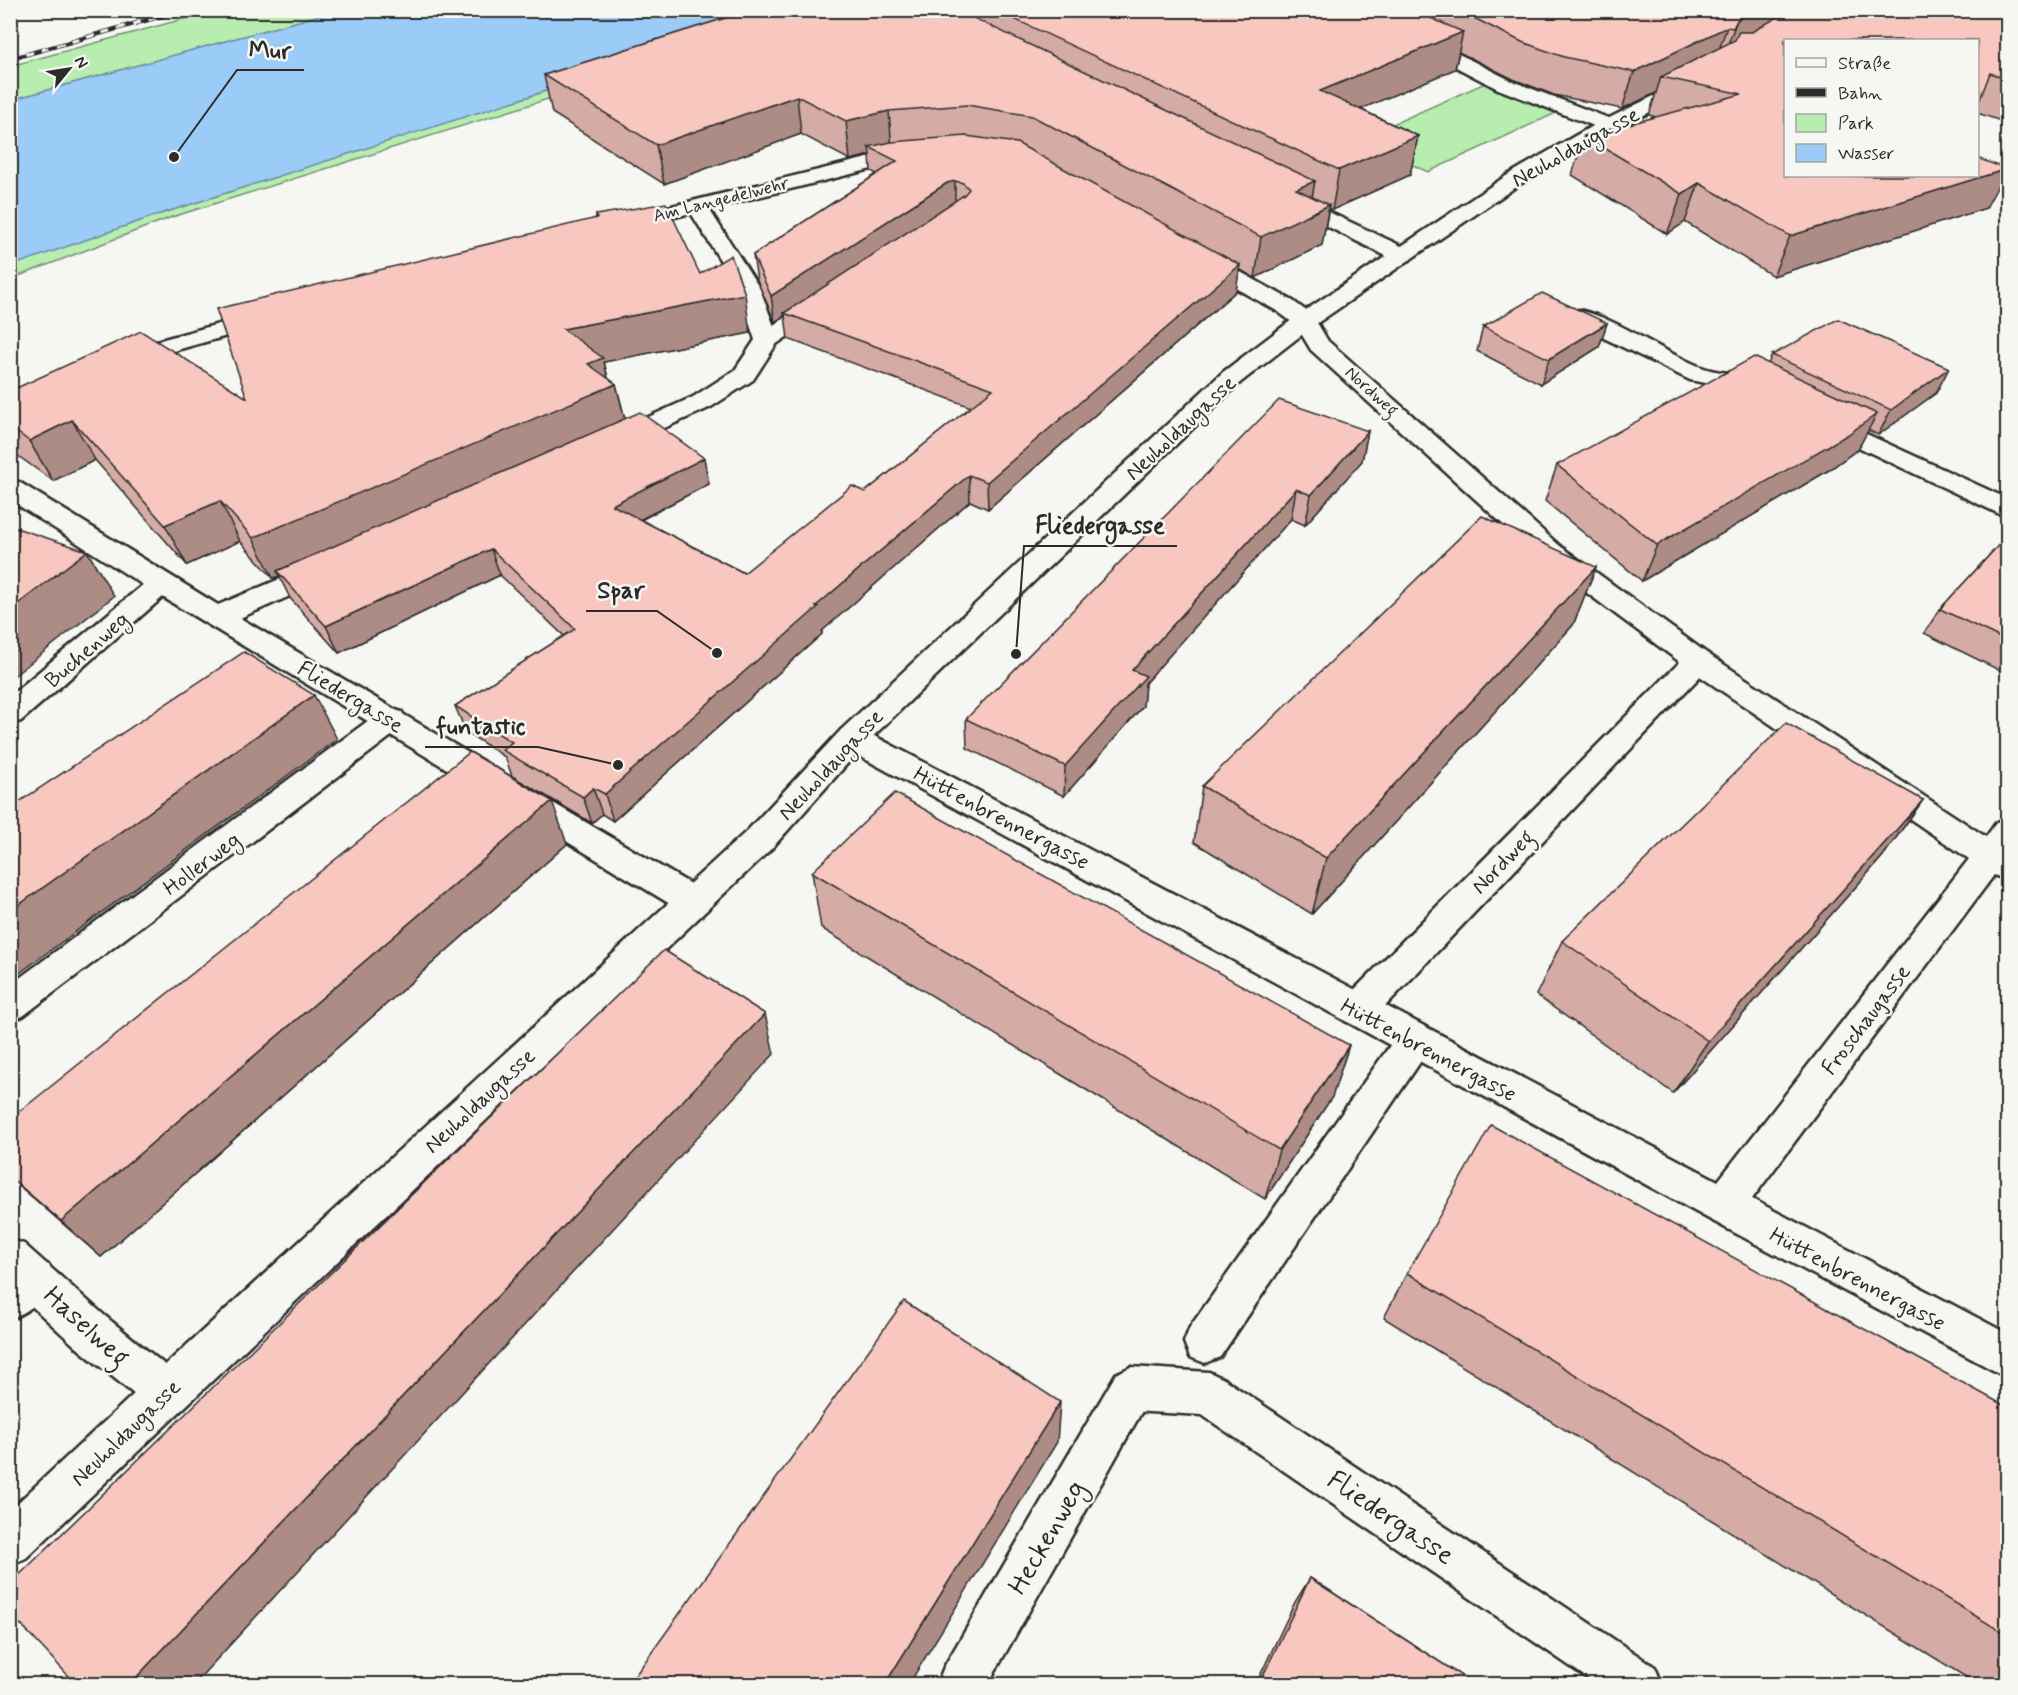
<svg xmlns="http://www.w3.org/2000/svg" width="2018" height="1695" font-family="Mynerve,sans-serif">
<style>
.green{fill:#b7edaf;stroke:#718c6d;stroke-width:1.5}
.water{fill:#9accf7;stroke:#6e8ca5;stroke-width:1.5}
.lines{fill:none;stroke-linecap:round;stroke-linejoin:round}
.lane-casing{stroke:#2b2b2b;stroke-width:5}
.street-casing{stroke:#2b2b2b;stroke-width:5}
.secondary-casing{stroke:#2b2b2b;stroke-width:5}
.lane{fill:#f6f6f2;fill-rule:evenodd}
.street{fill:#f6f6f2;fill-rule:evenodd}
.secondary{fill:#f6f6f2;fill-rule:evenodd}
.rail-casing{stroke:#2b2b2b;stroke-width:4.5}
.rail{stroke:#f6f6f2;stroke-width:3;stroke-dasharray:8;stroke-linecap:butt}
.wall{fill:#d5aca5;stroke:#2b2b2b;stroke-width:1.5}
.shaded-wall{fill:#ae8c86;stroke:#2b2b2b;stroke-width:1.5}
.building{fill:#f8c8c0;stroke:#2b2b2b;stroke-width:1.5}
.labels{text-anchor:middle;stroke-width:5;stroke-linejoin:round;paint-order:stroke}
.far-street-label{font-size:18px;fill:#2b2b2b;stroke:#f6f6f2}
.street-label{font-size:22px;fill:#2b2b2b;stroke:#f6f6f2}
.near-street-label{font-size:27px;fill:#2b2b2b;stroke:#f6f6f2}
.leader{fill:none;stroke:#2b2b2b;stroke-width:2}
.callout-dot{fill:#2b2b2b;stroke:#f6f6f2;stroke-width:2}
.callout-label{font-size:24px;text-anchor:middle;font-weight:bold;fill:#2b2b2b;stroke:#f6f6f2;stroke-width:5;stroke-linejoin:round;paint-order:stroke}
</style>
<rect width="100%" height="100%" fill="#f6f6f2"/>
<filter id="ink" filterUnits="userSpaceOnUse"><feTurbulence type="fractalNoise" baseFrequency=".0167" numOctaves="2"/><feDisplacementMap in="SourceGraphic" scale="12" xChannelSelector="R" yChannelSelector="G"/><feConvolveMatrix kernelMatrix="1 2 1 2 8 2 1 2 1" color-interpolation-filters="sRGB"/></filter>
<g filter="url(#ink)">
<g class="green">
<polygon points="213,11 335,11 11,100 10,66"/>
<polygon points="796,11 828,11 172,217 11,279 10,266 157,215"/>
<polygon points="1485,83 1556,113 1428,172 1357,140"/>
</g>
<polygon class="water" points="335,11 797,11 157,215 11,266 11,100"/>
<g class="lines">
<defs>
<g id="lane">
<polygon points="1333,10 1357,10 1445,47 1512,81 1616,121 1619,125 1616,129 1602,129 1498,89 1433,55 1335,14"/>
<polygon points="1288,193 1410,250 1413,255 1410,260 1402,262 1394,260 1281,203 1278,199 1281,195"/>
<polygon points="823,295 831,297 834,302 831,307 775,345 767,347 759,345 755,340 759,335 815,297"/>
<path d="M 1579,310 C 1621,320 1663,353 1704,368 C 1725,376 1758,370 1772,391 L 1769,396 L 1760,398 L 1737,389 L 1690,380 L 1571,322 L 1568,317 L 1571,312 Z"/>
<polygon points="1823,414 2008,499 2008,518 1814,426 1811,421 1814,416"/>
<polygon points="161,575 171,578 175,584 171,590 21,721 10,724 10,696 151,578"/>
<polygon points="1698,651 1708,654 1713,661 1708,668 1371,1021 1358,1025 1345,1021 1340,1010 1345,999 1688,654"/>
<polygon points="391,709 402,712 406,720 402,728 23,1016 10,1020 10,985 380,712"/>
<polygon points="1414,1025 1427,1030 1432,1041 1427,1052 1220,1357 1205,1363 1190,1357 1184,1342 1190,1327 1401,1030"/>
<path d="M 34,1259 L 49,1265 L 55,1279 C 46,1299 30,1311 10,1319 L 10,1272 L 19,1265 Z"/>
<polygon points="1131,1367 1146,1374 1153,1389 1146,1404 988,1684 937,1684 944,1667 1116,1374"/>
</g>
<g id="street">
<polygon points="915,150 922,152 925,156 922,160 892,164 709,209 760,289 779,340 753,380 711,407 622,447 613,450 604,447 600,442 604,437 693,397 735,370 755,340 738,289 691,213 626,229 619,227 615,223 619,219 892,152"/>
<polygon points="1198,251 1206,253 1293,301 1313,316 1328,341 1560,546 1708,654 1986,837 1996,823 2008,820 2008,881 1994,875 1752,1199 2008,1334 2008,1378 1709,1219 841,746 837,738 841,730 852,727 863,730 1718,1181 1969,859 1688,668 1540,558 1311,350 1296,325 1277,311 1190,263 1187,258 1190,253"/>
<polygon points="266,311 274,313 277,318 274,323 180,349 123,369 115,367 111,362 115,357 164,339"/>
<polygon points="10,480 19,482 218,605 315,564 325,561 335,564 339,570 335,576 240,618 704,892 709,901 704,910 692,914 680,910 151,590 10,500"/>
<polygon points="10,1239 24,1244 105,1316 181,1378 188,1393 181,1408 166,1415 151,1408 75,1346 10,1286"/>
<polygon points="1131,1367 1209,1372 1224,1379 1655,1667 1662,1684 1596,1684 1202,1415 1131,1411 1116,1404 1109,1389 1116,1374"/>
</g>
<polygon id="secondary" points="1692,77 1699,79 1701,83 1699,87 1601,137 1520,184 1313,326 1241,382 863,746 772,848 26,1558 10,1565 10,1510 151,1378 748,830 841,730 1223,372 1297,316 1506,176 1587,129"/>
</defs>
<use href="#lane" class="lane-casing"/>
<use href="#street" class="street-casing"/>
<use href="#secondary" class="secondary-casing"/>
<use href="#lane" class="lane"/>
<use href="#street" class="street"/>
<use href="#secondary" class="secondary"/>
<defs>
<polyline id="rail" points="10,59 183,10"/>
</defs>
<use href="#rail" class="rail-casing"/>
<use href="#rail" class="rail"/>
</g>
<g class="wall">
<polygon points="751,10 2007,10 2007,123 1977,113 1977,40 1785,40 1986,208 1773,276 1685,222 1667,234 1572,175 1584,136 1656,117 1649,115 1656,93 1622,109 1554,95 1513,79 1459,52 1455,69 1360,109 1418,136 1410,175 1332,210 1329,208 1322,245 1255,278 1239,269 1236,291 988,509 970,501 822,631 822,634 613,821 602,814 592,823 512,776 505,757 466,732 455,706 564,636 500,575 339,653 290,598 279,576 273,578 240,541 187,565 95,460 53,481 10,450 10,391 247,398 596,218 596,215 750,333 604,362 608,378 616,384 625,419 709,484 641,520 744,573 865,492 971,407 788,339 785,315 775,322 757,280 753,255 877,174 871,171 870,155 850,160 801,134 664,184 552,113 544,75"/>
<polygon points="1607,323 1599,347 1541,384 1477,351 1483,327"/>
<polygon points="1772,355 1949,368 1936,393 1878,435 1868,430 1858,449 1829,470 1642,581 1545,501 1557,465 1768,364"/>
<polygon points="1368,431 1362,461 1305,525 1291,519 1145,683 1143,706 1064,796 967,748 966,719"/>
<polygon points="2007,536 2007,674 1924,633 1940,609"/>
<polygon points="1596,567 1573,625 1312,914 1194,842 1202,786"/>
<polygon points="1923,800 1883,856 1673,1093 1536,995 1562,941"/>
<polygon points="567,844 101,1257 10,1178 10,1119"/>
<polygon points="812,872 1349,1045 1332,1097 1265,1199 821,928"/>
<polygon points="1407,1273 2007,1407 2007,1684 1977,1684 1384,1318"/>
<polygon points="1310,1578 1474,1684 1256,1684 1295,1602"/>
</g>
<g class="shaded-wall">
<polygon points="946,10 971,10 971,16 950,24"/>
<polygon points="1755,10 1796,10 1720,65 1737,20"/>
<polygon points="1727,27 1714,64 1661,77 1656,93 1622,109 1634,72"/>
<polygon points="1463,32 1455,69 1314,129 1320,91"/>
<polygon points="797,96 801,134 664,184 656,145"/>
<polygon points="889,111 892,150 869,147 870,155 850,160 846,121"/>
<polygon points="1418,136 1410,175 1332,210 1339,170"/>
<polygon points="2007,169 1986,208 1773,276 1790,236"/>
<polygon points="955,181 955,206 784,313 785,315 775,322 771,296 947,183"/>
<polygon points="1315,181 1309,215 1329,205 1322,245 1255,278 1261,237 1296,189"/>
<polygon points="1699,183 1685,222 1667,234 1682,194"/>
<polygon points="1240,265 1236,291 988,509 987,482"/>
<polygon points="745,294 750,333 604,362 610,387 616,384 626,424 277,571 279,576 273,578 253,538 563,329"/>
<polygon points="1607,323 1599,347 1541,384 1549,359"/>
<polygon points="1949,368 1936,393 1878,435 1891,410"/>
<polygon points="1877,414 1858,449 1829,470 1642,581 1657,545"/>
<polygon points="72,420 95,460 53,481 29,441"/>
<polygon points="1368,431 1362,461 1305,525 1311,495"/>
<polygon points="704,458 709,484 618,531 612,505"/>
<polygon points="969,475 970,501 822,631 822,634 613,821 605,794 816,606"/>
<polygon points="1296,489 1291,519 1145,683 1143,706 1064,796 1065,766 1132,670"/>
<polygon points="220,501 240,541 187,565 165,525"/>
<polygon points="491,549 500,575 339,653 326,626"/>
<polygon points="87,551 114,596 10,679 10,610"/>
<polygon points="1596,567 1573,625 1312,914 1326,858"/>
<polygon points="314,695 337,739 10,980 10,911"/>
<polygon points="593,788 602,814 592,823 583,797"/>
<polygon points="1923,800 1883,856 1673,1093 1708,1041"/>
<polygon points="552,801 567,844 101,1257 61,1221"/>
<polygon points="765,1014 774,1054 194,1684 130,1684"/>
<polygon points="1349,1045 1332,1097 1265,1199 1279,1150"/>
<polygon points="1060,1402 1057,1442 909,1684 885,1684"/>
</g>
<g class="building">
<polygon points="751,10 957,10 1315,181 1296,189 1329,205 1261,237 1032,116 967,105 889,111 846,121 797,96 656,145 544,75"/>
<polygon points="995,10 1412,10 1463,32 1320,91 1418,136 1339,170"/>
<polygon points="1458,10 1755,10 1737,20 1733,28 1727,27 1634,72 1564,57 1522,42"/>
<polygon points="1790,10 2007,10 2007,79 1990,73 1977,107 1977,40 1785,40 1785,176 1977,176 1977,158 2007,169 1790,236 1699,183 1682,194 1584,136 1742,94 1661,77 1735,40 1739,32 1752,32"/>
<polygon points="966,136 1017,143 1240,265 987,482 969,475 816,606 818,607 605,794 593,788 583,797 502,750 512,742 455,706 575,629 491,549 326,626 277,571 640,412 704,458 612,505 744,573 852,486 865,492 993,389 784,313 964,195 969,189 963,183 955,181 947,183 771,296 753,255 897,161 869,147 891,142"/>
<polygon points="666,203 700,274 731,255 745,294 563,329 603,358 588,364 616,384 253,538 220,501 165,525 72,420 29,441 10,427 10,391 141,331 247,398 216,309 597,218 596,215"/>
<polygon points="1542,293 1607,323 1549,359 1483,327"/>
<polygon points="1838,319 1949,368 1891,410 1772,355"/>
<polygon points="1754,357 1877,414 1847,435 1657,545 1557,465"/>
<polygon points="1279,400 1368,431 1311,495 1296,489 1132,670 1146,676 1065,766 966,719"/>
<polygon points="1482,516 1596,567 1326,858 1202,786"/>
<polygon points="10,526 87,551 10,610"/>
<polygon points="2007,536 2007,641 1940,609"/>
<polygon points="244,652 314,695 10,911 10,808"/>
<polygon points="1786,723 1923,800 1708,1041 1562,941"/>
<polygon points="470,752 552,801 61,1221 10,1177 10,1119"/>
<polygon points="895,793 1349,1045 1279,1150 812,872"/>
<polygon points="664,950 765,1014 130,1684 76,1684 10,1613 10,1584"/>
<polygon points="1491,1125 2007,1407 2007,1635 1407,1273"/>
<polygon points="904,1301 1060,1402 885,1684 629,1684"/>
<polygon points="1310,1578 1474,1684 1259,1684"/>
</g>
</g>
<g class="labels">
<g class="far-street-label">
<text transform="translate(721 199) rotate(-14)" y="6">Am Langedelwehr</text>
<text transform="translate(1372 391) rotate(42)" y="6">Nordweg</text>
</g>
<g class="street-label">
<text transform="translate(1575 146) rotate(-29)" y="8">Neuholdaugasse</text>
<text transform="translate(1180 427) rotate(-43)" y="8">Neuholdaugasse</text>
<text transform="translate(86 649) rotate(-41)" y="8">Buchenweg</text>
<text transform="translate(351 696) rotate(31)" y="8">Fliedergasse</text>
<text transform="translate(830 764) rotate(-47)" y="8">Neuholdaugasse</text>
<text transform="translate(1002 817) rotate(28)" y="8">Hüttenbrennergasse</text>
<text transform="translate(1502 861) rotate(-46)" y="8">Nordweg</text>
<text transform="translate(201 863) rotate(-37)" y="8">Hollerweg</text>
<text transform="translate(1865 1019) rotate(-53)" y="8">Froschaugasse</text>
<text transform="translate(1429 1049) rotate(28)" y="8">Hüttenbrennergasse</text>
<text transform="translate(479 1100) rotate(-43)" y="8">Neuholdaugasse</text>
<text transform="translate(1858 1278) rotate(28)" y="8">Hüttenbrennergasse</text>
<text transform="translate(125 1432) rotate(-44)" y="8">Neuholdaugasse</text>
</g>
<g class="near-street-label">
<text transform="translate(87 1326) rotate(42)" y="9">Haselweg</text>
<text transform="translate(1391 1517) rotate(34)" y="9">Fliedergasse</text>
<text transform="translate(1046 1537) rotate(-60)" y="9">Heckenweg</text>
</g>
</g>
<path class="leader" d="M174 157L237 70H304M1016 654L1024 546H1177M717 653L657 611H586M618 765L538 747H425"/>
<g class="callout-dot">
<circle cx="174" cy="157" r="6"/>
<circle cx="1016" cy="654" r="6"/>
<circle cx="717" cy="653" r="6"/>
<circle cx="618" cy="765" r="6"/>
</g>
<g class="callout-label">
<text x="270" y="58">Mur</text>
<text x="1100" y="533">Fliedergasse</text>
<text x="621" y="598">Spar</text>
<text x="481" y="734">funtastic</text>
</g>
<rect width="2018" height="1695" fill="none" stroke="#f6f6f2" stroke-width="36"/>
<rect x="18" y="18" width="1982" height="1659" fill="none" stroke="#2b2b2b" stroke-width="2" filter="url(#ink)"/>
<rect x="1784" y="39" width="195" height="138" fill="#f6f6f2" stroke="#a5a5a2" stroke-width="1.5"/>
<rect x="1796" y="58" width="30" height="9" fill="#f6f6f2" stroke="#a5a5a2" stroke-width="1.5"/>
<text x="1838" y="69" font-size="18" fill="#2b2b2b">Straße</text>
<rect x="1796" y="88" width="30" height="9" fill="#2b2b2b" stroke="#a5a5a2" stroke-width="1.5"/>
<text x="1838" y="99" font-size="18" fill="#2b2b2b">Bahn</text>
<rect x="1796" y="114" width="30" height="18" fill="#b7edaf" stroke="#a5a5a2" stroke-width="1.5"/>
<text x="1838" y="129" font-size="18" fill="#2b2b2b">Park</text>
<rect x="1796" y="144" width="30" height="18" fill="#9accf7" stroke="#a5a5a2" stroke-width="1.5"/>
<text x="1838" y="159" font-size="18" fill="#2b2b2b">Wasser</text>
<g transform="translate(69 69) rotate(60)" stroke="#f6f6f2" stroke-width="4.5" paint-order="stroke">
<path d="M0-4.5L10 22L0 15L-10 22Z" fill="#2b2b2b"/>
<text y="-9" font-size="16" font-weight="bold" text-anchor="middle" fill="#2b2b2b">N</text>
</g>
</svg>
